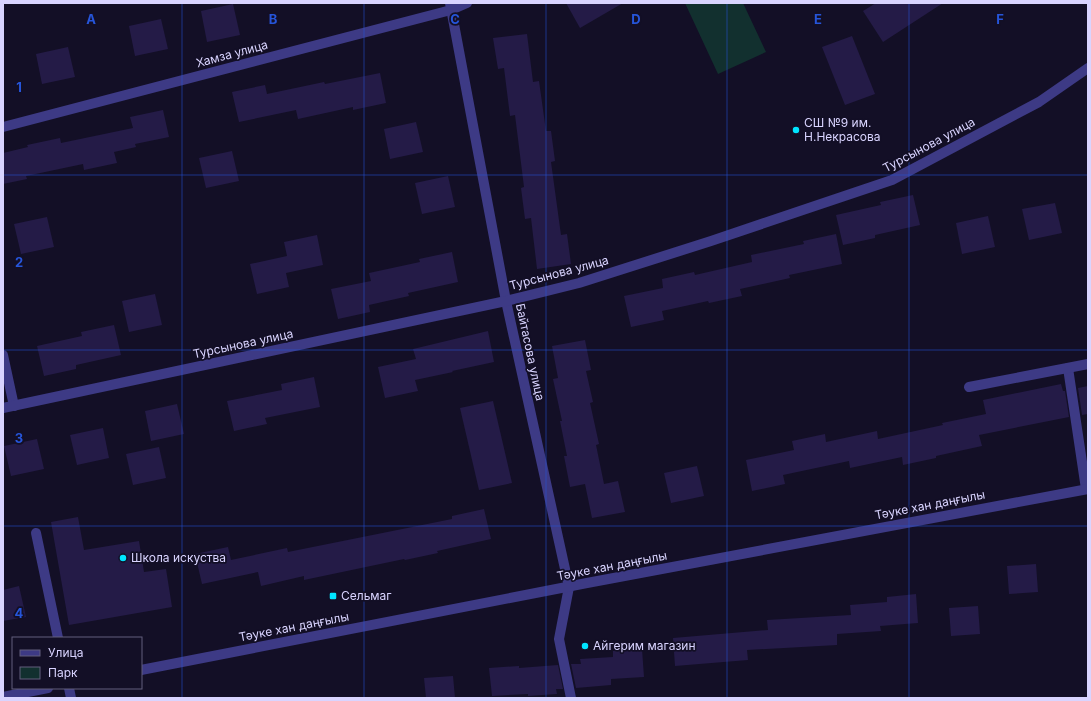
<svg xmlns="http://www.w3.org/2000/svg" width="1091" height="701" font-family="Inter,sans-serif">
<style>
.green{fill:#12302f}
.building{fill:#241b47}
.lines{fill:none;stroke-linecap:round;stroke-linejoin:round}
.minor{stroke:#3d3a85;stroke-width:10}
.grid{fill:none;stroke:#2655da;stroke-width:1;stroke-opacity:0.55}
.poi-dot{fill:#00e5ff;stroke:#130f26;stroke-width:1.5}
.labels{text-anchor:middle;stroke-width:3.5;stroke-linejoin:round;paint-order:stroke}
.street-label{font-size:12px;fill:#d9d4ff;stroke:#130f26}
.poi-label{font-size:12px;fill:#d9d4ff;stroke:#130f26;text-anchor:start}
.grid-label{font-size:13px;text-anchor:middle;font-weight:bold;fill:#2655da;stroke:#130f26;stroke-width:3.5;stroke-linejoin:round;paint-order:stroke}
</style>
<rect width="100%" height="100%" fill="#130f26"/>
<polygon class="green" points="685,3 743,3 766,52 718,74"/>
<g class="building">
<polygon points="566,3 623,3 580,28"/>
<polygon points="876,3 943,3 883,42 863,11"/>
<polygon points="233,4 240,35 207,42 201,11"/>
<polygon points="161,19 168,49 135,56 129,26"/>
<polygon points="527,34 533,82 539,81 546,131 551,131 555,161 551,162 561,235 567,234 571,264 537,269 531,218 525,219 521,188 524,187 515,115 510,116 504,68 498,69 493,38"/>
<polygon points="852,36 875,94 845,105 822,47"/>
<polygon points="68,47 75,77 42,84 36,54"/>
<polygon points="380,73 386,103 353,110 353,107 298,119 296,110 239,122 232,92 265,85 267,94 324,82 325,84"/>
<polygon points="163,110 169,137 135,144 136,147 114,152 117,163 84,170 83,164 26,176 27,179 3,184 3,153 28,147 27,145 60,138 61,143 133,128 130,117"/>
<polygon points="416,122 423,152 390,159 384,129"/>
<polygon points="232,151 239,181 206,188 199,158"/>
<polygon points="448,176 455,207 422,214 415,183"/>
<polygon points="913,195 920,225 875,235 875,238 843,245 836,215 881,205 880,202"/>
<polygon points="1055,203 1062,233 1029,240 1022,209"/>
<polygon points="988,216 995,247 962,254 956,223"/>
<polygon points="47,217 54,247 21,254 14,224"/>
<polygon points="836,234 842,264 789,275 790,278 740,289 742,296 709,303 708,301 662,311 664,320 631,327 624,296 663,288 662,279 694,272 695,275 752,262 751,255 804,244 803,241"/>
<polygon points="317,235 323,265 286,273 289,287 257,294 250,264 287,256 284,242"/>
<polygon points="452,252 458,282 408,293 409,296 369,305 370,312 338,319 331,289 371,281 369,273 420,262 419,259"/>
<polygon points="155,294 162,325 129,332 122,301"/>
<polygon points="114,325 121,355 76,365 76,369 44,376 37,346 82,336 81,332"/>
<polygon points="488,331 494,362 452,371 453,372 415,380 418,391 385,398 378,367 416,359 413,349"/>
<polygon points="585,340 591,370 586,371 593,402 590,403 599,444 596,445 604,484 618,481 625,512 592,518 585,484 570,487 564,456 567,456 560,421 562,421 553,379 558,378 552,346"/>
<polygon points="314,377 320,407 265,418 267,424 234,431 227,401 282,390 281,384"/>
<polygon points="1061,384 1063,391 1065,391 1069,417 979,435 982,446 936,456 936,458 903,465 902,457 850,468 849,461 783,475 785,484 752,491 746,460 794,450 792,441 825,434 826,442 877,431 878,439 943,425 942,423 986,414 983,400"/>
<polygon points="1088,386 1088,414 1082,415 1078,388"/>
<polygon points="493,401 512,483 479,490 460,408"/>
<polygon points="177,404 184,434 151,441 145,411"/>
<polygon points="103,428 109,458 77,465 70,435"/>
<polygon points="37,439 44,469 11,476 4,446"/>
<polygon points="159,447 166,478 133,485 126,454"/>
<polygon points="697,466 704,496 671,503 664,473"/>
<polygon points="484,509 491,539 437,551 438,553 405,560 404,559 304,580 304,576 261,586 258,572 202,584 195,554 228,547 231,560 287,548 288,552 452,519 452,516"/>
<polygon points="78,517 84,550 139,541 144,572 166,569 172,607 69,625 51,522"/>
<polygon points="1036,564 1038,592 1009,594 1007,566"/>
<polygon points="19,586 26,617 3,621 3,590"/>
<polygon points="916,594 918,623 880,626 881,631 837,634 837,645 747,650 748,660 675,666 673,638 768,630 767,620 851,615 850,605 887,602 887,597"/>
<polygon points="978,606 980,634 951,636 949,608"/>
<polygon points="642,649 644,677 611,679 611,685 576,688 571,664 581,664 580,659 613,657 613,651"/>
<polygon points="558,665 563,689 556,689 557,694 528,696 528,694 492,696 489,668 519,666 519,668"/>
<polygon points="453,676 455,698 426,698 424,678"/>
</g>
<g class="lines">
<g class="minor">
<polyline points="450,3 506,301 569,587 559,639 571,698"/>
<polyline points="3,127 451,10 467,3"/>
<polyline points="3,355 14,406"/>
<polyline points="1068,368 1086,489"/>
<polyline points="969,387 1088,364"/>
<polyline points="3,408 506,301 579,283 711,241 892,180 1039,102 1088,68"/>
<polyline points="36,533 58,638"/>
<polyline points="141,670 587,583 1088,489"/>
<polyline points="69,688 71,698"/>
<polyline points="3,697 48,688"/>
</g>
</g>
<path class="grid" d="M 182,3 L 182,698M 364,3 L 364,698M 546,3 L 546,698M 727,3 L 727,698M 909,3 L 909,698M 3,175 L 1088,175M 3,350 L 1088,350M 3,526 L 1088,526"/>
<g class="poi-dot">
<circle cx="796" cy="130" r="4"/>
<circle cx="123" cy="558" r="4"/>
<rect x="329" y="592" width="8" height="8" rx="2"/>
<circle cx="585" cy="646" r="4"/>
</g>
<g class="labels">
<g class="street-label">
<text transform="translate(232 54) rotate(-15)" y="4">Хамза улица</text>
<text transform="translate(929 145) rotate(-28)" y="4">Турсынова улица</text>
<text transform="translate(559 273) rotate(-15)" y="4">Турсынова улица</text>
<text transform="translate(243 344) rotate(-12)" y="4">Турсынова улица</text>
<text transform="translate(530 352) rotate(78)" y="4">Байтасова улица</text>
<text transform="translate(930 505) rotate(-11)" y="4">Тәуке хан даңғылы</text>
<text transform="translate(612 566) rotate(-11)" y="4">Тәуке хан даңғылы</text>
<text transform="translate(294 627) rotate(-11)" y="4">Тәуке хан даңғылы</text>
</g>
<g class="poi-label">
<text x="804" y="127">СШ №9 им.<tspan x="804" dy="14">Н.Некрасова</tspan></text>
<text x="131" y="562">Школа искуства</text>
<text x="341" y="600">Сельмаг</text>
<text x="593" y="650">Айгерим магазин</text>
</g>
</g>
<g class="grid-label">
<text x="91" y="24">A</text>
<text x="273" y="24">B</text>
<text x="455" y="24">C</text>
<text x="636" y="24">D</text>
<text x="818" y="24">E</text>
<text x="1000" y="24">F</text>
<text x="19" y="92">1</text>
<text x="19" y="267">2</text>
<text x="19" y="443">3</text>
<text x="19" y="618">4</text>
</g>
<rect width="1091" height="701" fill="none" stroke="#d9d4ff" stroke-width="8"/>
<rect x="12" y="637" width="130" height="52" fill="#130f26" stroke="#625e7d"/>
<rect x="20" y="650" width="20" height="6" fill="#3d3a85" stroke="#625e7d"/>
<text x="48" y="657" font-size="12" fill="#d9d4ff">Улица</text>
<rect x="20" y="667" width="20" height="12" fill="#12302f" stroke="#625e7d"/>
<text x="48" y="677" font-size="12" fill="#d9d4ff">Парк</text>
</svg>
